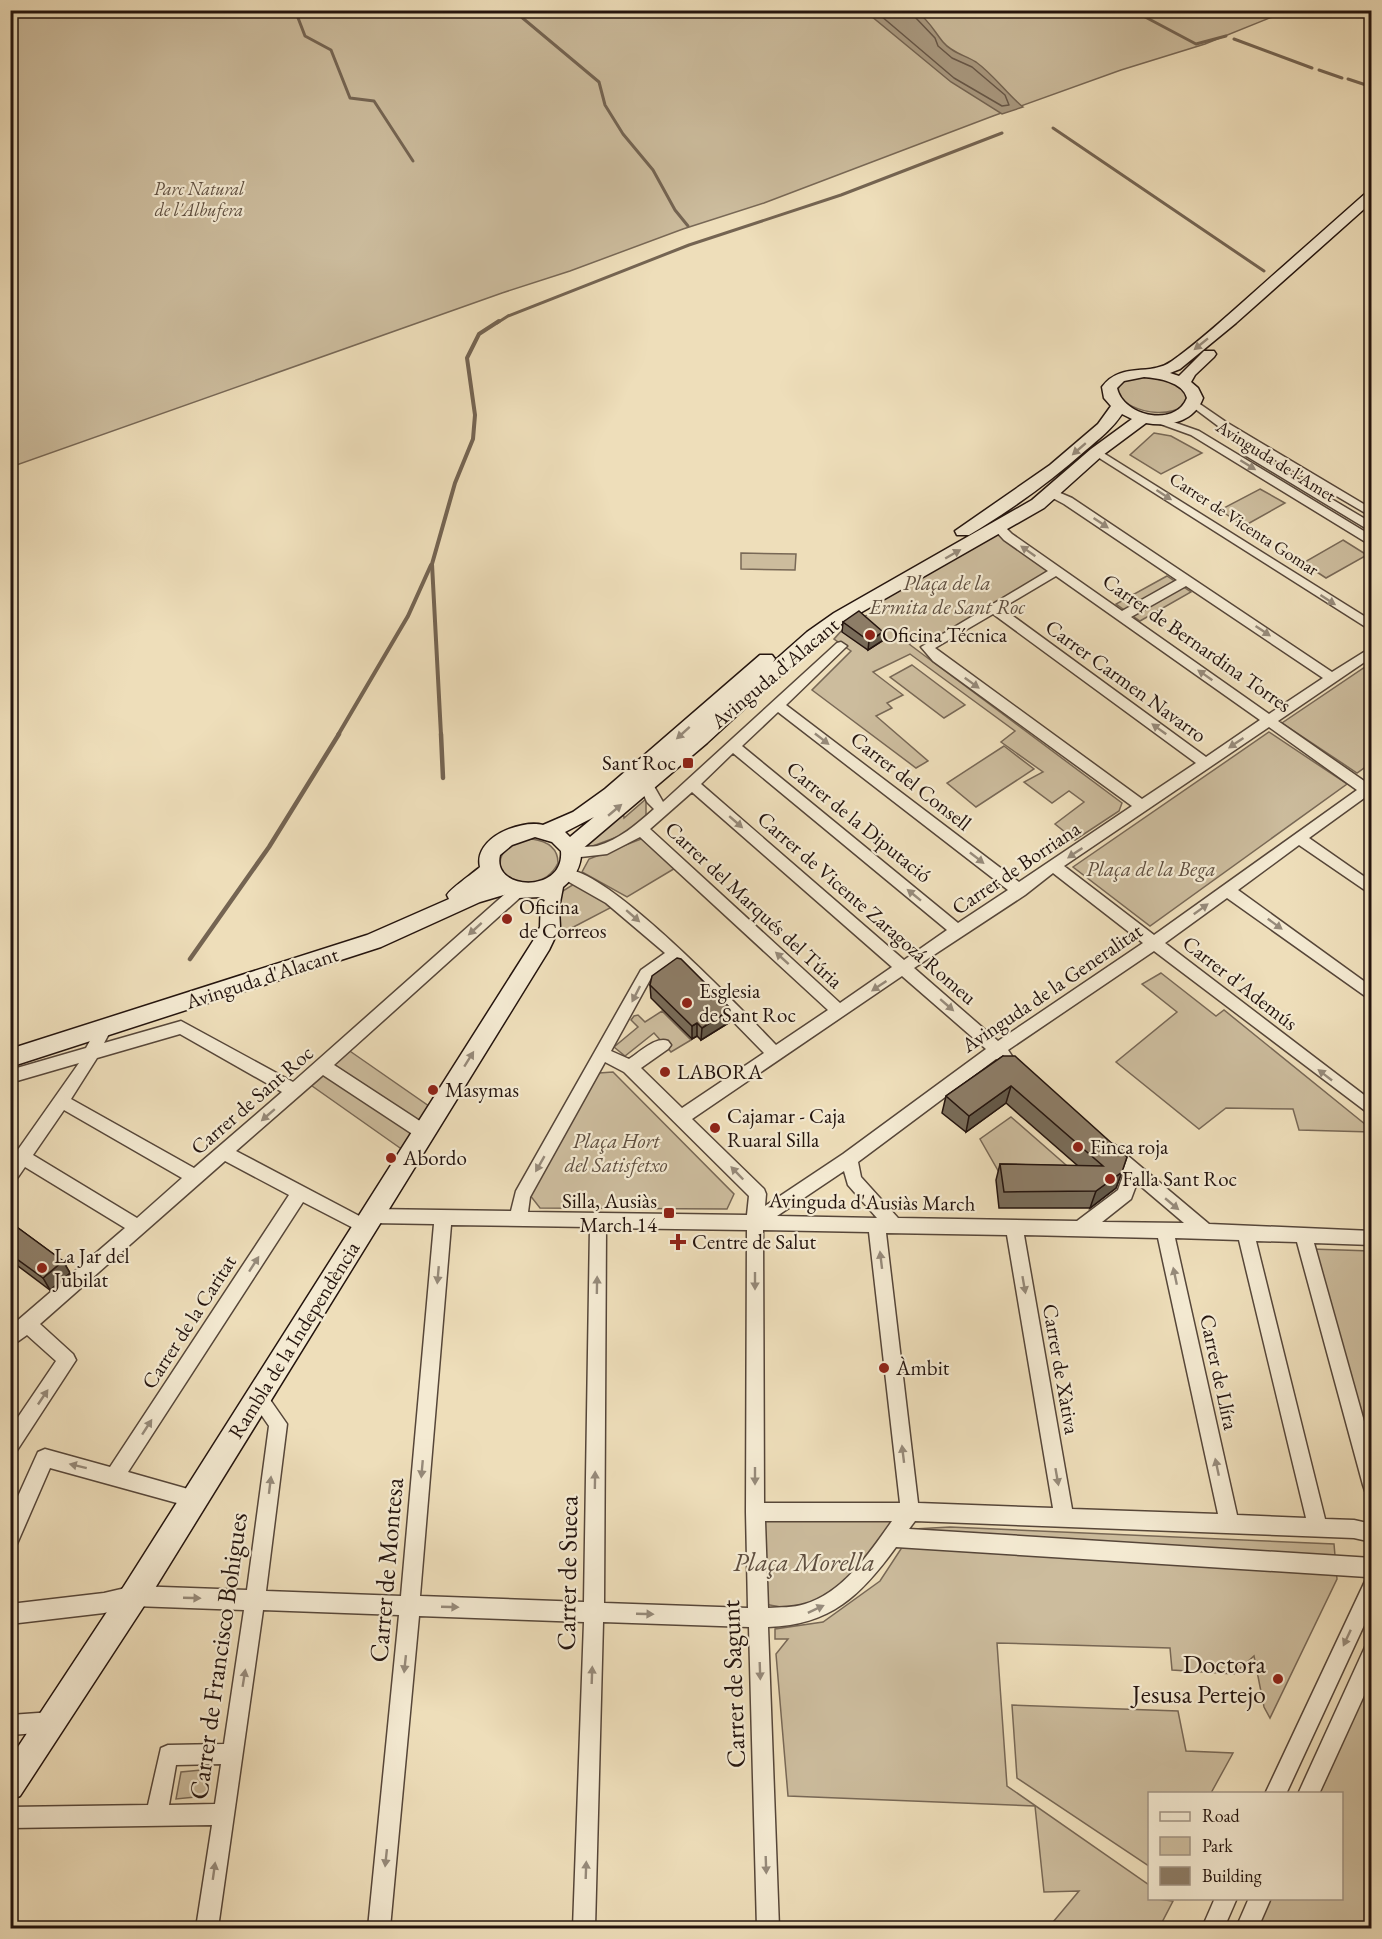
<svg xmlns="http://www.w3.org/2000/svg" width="1382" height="1939" font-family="'EB Garamond',serif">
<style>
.green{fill:#ccbc9d;stroke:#786856;stroke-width:1.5}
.water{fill:#a99980;stroke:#746452;stroke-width:1.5}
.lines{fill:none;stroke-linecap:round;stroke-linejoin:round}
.shore{stroke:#665647;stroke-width:1.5}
.stream-far2{stroke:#746452;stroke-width:3}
.stream-far1{stroke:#746452;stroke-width:4}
.stream{stroke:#746452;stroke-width:4.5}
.street-casing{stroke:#564639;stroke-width:3}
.secondary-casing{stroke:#24140e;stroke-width:3}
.street{fill:#f4ead2;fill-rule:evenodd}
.secondary{fill:#f4ead2;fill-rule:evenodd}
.wall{fill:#796c59;stroke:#24140e;stroke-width:1.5}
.shaded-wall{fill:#635848;stroke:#24140e;stroke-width:1.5}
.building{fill:#8d7d67;stroke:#24140e;stroke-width:1.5}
.oneway{fill:#968a7a}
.poi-dot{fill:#8f2418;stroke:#f4ead2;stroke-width:2}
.labels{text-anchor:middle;stroke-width:4.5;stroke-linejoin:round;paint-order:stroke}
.far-park-label{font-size:18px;font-style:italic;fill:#5f4f40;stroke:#f4ead2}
.far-street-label{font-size:18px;fill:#24140e;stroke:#f4ead2}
.park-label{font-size:21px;font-style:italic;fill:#5f4f40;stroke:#f4ead2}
.poi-label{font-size:21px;fill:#24140e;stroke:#f4ead2;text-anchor:start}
.street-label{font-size:21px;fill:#24140e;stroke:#f4ead2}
.near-park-label{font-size:26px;font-style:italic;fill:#5f4f40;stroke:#f4ead2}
.near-street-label{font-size:26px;fill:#24140e;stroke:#f4ead2}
.near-poi-label{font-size:26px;fill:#24140e;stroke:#f4ead2;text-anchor:end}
</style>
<rect width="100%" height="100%" fill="#eedeba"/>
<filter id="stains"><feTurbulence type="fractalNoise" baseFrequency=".00333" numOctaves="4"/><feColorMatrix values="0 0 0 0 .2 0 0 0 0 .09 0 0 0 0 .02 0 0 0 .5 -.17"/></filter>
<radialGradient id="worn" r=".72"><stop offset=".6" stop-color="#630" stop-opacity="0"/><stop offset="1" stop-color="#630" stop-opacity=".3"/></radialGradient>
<g class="green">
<polygon points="10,11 1287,11 1205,44 1121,70 993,116 764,203 683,229 570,271 502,293 11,467"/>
<path d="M 1145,375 L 1177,383 L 1187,395 L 1184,406 C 1152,426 1096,395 1127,380 C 1132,377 1139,377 1145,375 Z"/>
<polygon points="1154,433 1171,436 1202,453 1161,474 1130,455"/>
<polygon points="1260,489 1285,503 1244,526 1220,510"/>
<path d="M 998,527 L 1056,571 L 933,643 L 924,637 L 909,644 L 1122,803 L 1119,811 L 1075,840 L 1055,824 L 1084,802 L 1069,791 L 1052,803 L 1024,782 L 1043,772 L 1001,742 L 1015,731 L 910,654 L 873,672 L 903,695 L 887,703 L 892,708 L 876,716 L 928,761 L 916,768 L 812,690 L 851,651 L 834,639 C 847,622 863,619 879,608 L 870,600 Z"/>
<polygon points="1343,540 1367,555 1326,578 1303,563"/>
<polygon points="741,553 796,554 795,570 741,569"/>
<polygon points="1167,576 1191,592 1140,621 1116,604"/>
<polygon points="1371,663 1371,763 1357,773 1282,723"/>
<polygon points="912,665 965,705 944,718 890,677"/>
<polygon points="1269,732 1347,784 1150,926 1073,867"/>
<polygon points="1004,746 1034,769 976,807 947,783"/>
<polygon points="646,799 646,818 628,833 582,850 623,810 624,818"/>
<path d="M 532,839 C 546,841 558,847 558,863 C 547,886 517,888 501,870 C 496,850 514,841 532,839 Z"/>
<polygon points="641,839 649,841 677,867 627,897 582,872 589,859"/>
<polygon points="574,884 587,888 612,907 562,933 557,929 558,894"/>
<polygon points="1161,973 1216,1016 1224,1010 1371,1129 1371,1132 1299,1130 1293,1109 1226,1108 1199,1129 1116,1062 1177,1012 1142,984"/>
<polygon points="662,1011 691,1040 671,1052 654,1033 625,1056 614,1047 638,1027 631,1020 634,1016 638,1015 645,1022"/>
<polygon points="344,1047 436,1111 410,1155 305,1081"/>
<polygon points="613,1072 734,1194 727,1209 540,1208 529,1194 599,1073"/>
<polygon points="1011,1117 1074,1172 1000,1174 980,1139"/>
<polygon points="1311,1249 1371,1251 1371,1454"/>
<path d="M 762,1521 L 894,1521 C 873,1549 837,1605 800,1609 C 789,1610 774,1605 763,1604 Z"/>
<polygon points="950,1527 1334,1544 1337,1579 1270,1718 1264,1707 1254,1656 1234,1674 1172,1670 1170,1648 997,1643 1007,1786 1149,1885 1150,1898 1173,1901 1159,1928 1048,1928 1079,1891 1044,1892 1035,1806 788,1796 776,1654 788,1639 775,1639 775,1629 823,1622 880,1581 914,1529"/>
<polygon points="1371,1654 1371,1928 1257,1928 1269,1899 1342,1898 1342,1794 1309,1793"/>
<polygon points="1012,1705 1178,1711 1186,1751 1233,1753 1211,1793 1150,1794 1149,1866 1017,1778"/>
<polygon points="211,1769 205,1796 176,1799 181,1772"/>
</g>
<path class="water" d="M 865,11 L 916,11 C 929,20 934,31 943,42 C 952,53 965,55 976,62 C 994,75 1007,94 1023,107 L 1002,114 L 951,82 Z"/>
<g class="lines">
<polyline class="shore" points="874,10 954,78 1002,106 1009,105 1005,95 972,67 952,58 938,46 935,38 914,16 913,10"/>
<g class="stream-far2">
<polyline points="295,10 305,36 331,50 350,98 374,101 413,161"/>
<polyline points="513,10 599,82 605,105 623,134 653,170 675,210 688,226"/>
<polyline points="1132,10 1196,44 1226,36"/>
<polyline points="1234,39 1312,68"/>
<polyline points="1319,70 1342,78"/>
<polyline points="1348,79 1372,87"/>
<polyline points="1053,128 1264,271"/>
<polyline points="497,323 508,316 689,245 841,195 1002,133"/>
</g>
<g class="stream-far1">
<polyline points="338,735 408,616 431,565"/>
<polyline points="441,735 432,564 455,483 473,439 475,415 467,358 479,334 499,321"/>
</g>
<g class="stream">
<polyline points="441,734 443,778"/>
<polyline points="190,959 269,847 339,734"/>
</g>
<defs>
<g id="street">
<polygon points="1194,400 1226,422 1372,509 1372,517 1218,426 1190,405 1190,401"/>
<polygon points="1159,417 1199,431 1372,536 1372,546 1191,435 1155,422 1155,418"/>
<polygon points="1097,449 1372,621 1372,631 1093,454 1093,450"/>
<polygon points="1247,449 1372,523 1372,532 1243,454 1243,450"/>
<path d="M 1051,489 L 1072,498 L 1332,672 L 1372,647 L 1372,657 L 1278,721 L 1367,783 L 1372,781 L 1372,798 L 1367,796 L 1309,838 L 1372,882 L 1372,895 L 1299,845 L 1238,890 L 1372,987 L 1372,1001 L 1227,898 L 1165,943 L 1372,1101 L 1372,1116 L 1154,951 L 1008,1050 L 1012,1056 L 1010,1060 L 1004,1062 L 996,1059 L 858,1162 L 861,1177 L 898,1218 L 1077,1221 L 1118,1190 L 1124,1173 L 1103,1155 L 1101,1150 L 1103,1145 L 1109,1143 L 1115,1145 L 1209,1224 L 1372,1231 L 1372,1245 L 1314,1243 L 1372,1450 L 1372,1494 L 1365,1491 L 1363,1485 L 1297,1242 L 1256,1241 L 1325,1519 L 1354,1520 L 1372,1524 L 1372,1542 L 1354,1538 L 915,1521 L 909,1529 L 1372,1558 L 1372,1608 L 1286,1794 L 1265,1794 L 1367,1577 L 896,1547 C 861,1595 831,1625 768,1627 L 779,1928 L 757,1928 L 749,1627 L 603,1622 L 595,1928 L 573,1928 L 584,1622 L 419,1616 L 390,1928 L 368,1928 L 399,1615 L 263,1610 L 218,1928 L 196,1928 L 212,1825 L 10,1828 L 10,1807 L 148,1805 L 161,1748 L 168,1745 L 224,1744 L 244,1610 L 134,1606 L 104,1613 L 10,1624 L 10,1604 L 104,1593 L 134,1586 L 247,1590 L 269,1426 L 249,1397 L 252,1391 L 258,1389 L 264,1391 L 287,1424 L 266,1591 L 401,1596 L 434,1224 L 372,1223 L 373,1227 L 371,1232 L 365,1234 L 303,1202 L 128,1472 L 202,1493 L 204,1499 L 202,1505 L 195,1508 L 50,1468 L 17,1544 L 10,1546 L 10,1514 L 38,1452 L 45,1449 L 110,1467 L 289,1195 L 225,1161 L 40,1324 L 73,1354 L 76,1360 L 16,1452 L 10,1455 L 10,1429 L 56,1361 L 27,1335 L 10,1347 L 10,1327 L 125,1228 L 25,1167 L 16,1180 L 10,1182 L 10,1161 L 79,1063 L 10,1083 L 10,1070 L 86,1048 L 98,1026 L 103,1024 L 108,1026 L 111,1030 L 104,1043 L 181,1021 L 293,1082 L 514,886 L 524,886 L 526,890 L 524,894 L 334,1065 L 429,1127 L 431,1132 L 429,1137 L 423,1139 L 417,1137 L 323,1075 L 236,1151 L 365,1219 L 366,1211 L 372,1209 L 511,1211 L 516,1191 L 641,970 L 665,953 L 606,903 L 562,878 L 560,874 L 562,870 C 600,859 747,1015 776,1045 L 828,1010 L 640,837 L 607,854 L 572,858 L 565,853 C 571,844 587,848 597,846 C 619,840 637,824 654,809 L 647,802 L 639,784 L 641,781 L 651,781 L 663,802 L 837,643 L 841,642 L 847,646 L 786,705 L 1019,882 L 1132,806 L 933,661 L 921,647 L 1048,571 L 1004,540 L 992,527 L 994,524 L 1002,524 L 1012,534 L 1122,611 L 1177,580 L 1064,504 L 1047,495 L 1047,491 ZM 1056,576 L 1260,720 L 1206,757 L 1002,608 ZM 1186,586 L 1323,678 L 1269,714 L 1131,617 ZM 993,614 L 1196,763 L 1142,799 L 935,648 ZM 778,712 L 1008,890 L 958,923 L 742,746 ZM 1269,727 L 1357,790 L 1154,935 L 1064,866 ZM 733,753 L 947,930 L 904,960 L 701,784 ZM 692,792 L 892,967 L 840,1003 L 650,829 ZM 1053,873 L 1143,943 L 998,1041 L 914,968 L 1025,895 ZM 675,962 L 764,1053 L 682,1108 L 641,1068 L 668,1049 L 671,1045 L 668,1041 C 656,1036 640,1052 629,1059 L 611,1051 L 651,978 ZM 902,976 L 986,1049 L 843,1154 L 765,1206 L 766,1194 L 764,1189 L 692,1119 ZM 180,1034 L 282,1092 L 194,1168 L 71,1099 L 97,1058 ZM 605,1062 L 624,1072 L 749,1196 L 747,1215 L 528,1212 L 530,1197 ZM 64,1110 L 182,1178 L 137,1218 L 33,1155 ZM 844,1171 L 848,1185 L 877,1218 L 777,1216 ZM 1137,1183 L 1184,1223 L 1102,1222 L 1131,1199 ZM 451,1225 L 590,1227 L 584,1602 L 420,1596 ZM 606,1228 L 747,1230 L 746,1512 L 748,1608 L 604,1603 ZM 763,1230 L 869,1232 L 900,1503 L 764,1503 ZM 886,1233 L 1007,1235 L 1053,1508 L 918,1503 ZM 1024,1235 L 1158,1238 L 1218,1514 L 1072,1509 ZM 1175,1238 L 1239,1240 L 1306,1518 L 1237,1515 ZM 765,1521 L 892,1521 C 870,1552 844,1592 805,1604 C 793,1608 780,1607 768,1608 ZM 221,1764 L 215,1804 L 169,1805 L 176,1765 Z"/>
<polygon points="1372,1644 1372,1678 1319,1794 1298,1794 1365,1647"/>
<polygon points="52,1712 59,1715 62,1722 59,1729 52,1732 10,1735 10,1715"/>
<polygon points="1215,1898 1237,1898 1224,1928 1202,1928"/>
<polygon points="1249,1898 1271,1898 1258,1928 1236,1928"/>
</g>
<path id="secondary" d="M 1372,191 L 1372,202 L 1236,323 L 1180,369 L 1170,373 L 1179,376 L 1204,351 L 1214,351 L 1216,354 L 1214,357 L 1195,375 L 1191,382 L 1198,388 L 1203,398 C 1194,422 1169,427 1146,423 L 1103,455 L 1044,508 L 846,621 L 819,640 L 707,743 L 581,850 C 582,866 575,877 563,887 L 559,908 L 560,927 L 549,950 L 144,1606 L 20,1796 L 10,1800 L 10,1759 L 124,1586 L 533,941 L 540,927 L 541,897 L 517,898 L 507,894 L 480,902 L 381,947 L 10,1067 L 10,1049 L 367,935 L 449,899 L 447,895 C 450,889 472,874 480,867 C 473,838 521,819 543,825 L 573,812 L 605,789 L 760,655 L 772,655 L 775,659 L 773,662 L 807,632 L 834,613 L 1032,500 L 1091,449 L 1132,419 L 1122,414 C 1112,429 1099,439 1086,450 C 1050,482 1011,510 969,535 L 957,535 L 955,531 L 1050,465 L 1098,424 L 1111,406 L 1104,398 L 1102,387 C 1121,361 1150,377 1172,361 C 1200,341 1227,316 1253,293 C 1291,259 1329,226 1367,192 ZM 1144,377 C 1158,378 1183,382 1187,398 C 1175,428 1123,416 1117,388 L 1124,381 ZM 594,817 L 570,837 L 565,832 ZM 535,837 L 552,842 L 561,851 C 565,894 491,891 500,855 L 512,845 Z"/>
</defs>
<use href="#street" class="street-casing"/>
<use href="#secondary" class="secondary-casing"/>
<use href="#street" class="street"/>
<use href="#secondary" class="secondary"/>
</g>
<g class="wall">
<polygon points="843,622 882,641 868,650 842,632"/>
<polygon points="650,985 730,1022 701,1040 697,1036 692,1039 651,998"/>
<polygon points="1003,1056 1127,1157 1116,1188 1090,1208 999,1208 996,1180 1000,1164 1078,1166 1006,1103 966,1132 942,1113 946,1096"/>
<polygon points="10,1222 63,1261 70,1273 50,1290 10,1260"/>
</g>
<g class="shaded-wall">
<polygon points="883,632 882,641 868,650 869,641"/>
<polygon points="731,1009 730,1022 701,1040 702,1028"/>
<polygon points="697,1023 697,1036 692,1039 692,1026"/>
<polygon points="1011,1086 1006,1103 966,1132 969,1116"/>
<polygon points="1122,1172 1116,1188 1090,1208 1096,1191"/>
<polygon points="63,1261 70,1273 50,1290 43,1278"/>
</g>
<g class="building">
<polygon points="859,611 883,632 869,641 843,622"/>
<polygon points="677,958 681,959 731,1009 702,1028 697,1023 692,1026 650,985 652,976"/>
<polygon points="1003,1056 1015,1056 1127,1157 1122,1172 1096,1191 1004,1192 1000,1164 1103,1166 1011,1086 969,1116 946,1096"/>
<polygon points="10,1222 63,1261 43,1278 10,1254"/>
</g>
<defs><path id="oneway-solid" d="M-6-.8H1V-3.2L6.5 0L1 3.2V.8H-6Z" transform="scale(1.5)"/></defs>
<g class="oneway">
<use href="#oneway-solid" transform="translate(1201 344) rotate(141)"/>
<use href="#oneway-solid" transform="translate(1079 449) rotate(139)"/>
<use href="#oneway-solid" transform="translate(1248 465) rotate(32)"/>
<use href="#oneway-solid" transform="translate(1164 495) rotate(33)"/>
<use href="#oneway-solid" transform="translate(1101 523) rotate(34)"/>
<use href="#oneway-solid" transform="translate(1028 551) rotate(-145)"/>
<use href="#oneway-solid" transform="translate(953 554) rotate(-30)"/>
<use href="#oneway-solid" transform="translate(1328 600) rotate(33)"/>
<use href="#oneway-solid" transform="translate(1263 631) rotate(34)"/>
<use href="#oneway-solid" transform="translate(1205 675) rotate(-145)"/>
<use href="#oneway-solid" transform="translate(972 683) rotate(36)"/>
<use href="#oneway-solid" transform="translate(1159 729) rotate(-144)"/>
<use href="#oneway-solid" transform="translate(683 733) rotate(138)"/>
<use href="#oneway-solid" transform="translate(822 739) rotate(38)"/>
<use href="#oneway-solid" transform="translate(1236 743) rotate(146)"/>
<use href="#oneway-solid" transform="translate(615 810) rotate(-40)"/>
<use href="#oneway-solid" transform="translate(736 822) rotate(41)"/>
<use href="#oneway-solid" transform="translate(1075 853) rotate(146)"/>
<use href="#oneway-solid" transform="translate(977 858) rotate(38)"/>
<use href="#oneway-solid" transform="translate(914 895) rotate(-141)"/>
<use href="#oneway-solid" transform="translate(1201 909) rotate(-36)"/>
<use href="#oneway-solid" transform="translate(633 916) rotate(41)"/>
<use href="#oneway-solid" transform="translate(1275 924) rotate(36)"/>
<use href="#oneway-solid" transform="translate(475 929) rotate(138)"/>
<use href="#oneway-solid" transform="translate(782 958) rotate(-138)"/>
<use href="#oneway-solid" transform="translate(879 986) rotate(146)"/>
<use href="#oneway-solid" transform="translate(636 994) rotate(117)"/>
<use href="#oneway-solid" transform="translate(947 1005) rotate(41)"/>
<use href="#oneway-solid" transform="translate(469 1059) rotate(-58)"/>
<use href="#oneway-solid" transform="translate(1325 1075) rotate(-142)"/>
<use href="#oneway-solid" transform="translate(268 1115) rotate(139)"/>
<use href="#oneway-solid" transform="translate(540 1164) rotate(120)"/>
<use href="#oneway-solid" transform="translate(737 1173) rotate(-134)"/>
<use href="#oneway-solid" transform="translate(1172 1204) rotate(40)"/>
<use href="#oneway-solid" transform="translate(881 1260) rotate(-97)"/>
<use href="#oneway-solid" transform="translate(254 1264) rotate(-57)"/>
<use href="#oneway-solid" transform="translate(438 1275) rotate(95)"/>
<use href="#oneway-solid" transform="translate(1175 1276) rotate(-102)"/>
<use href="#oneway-solid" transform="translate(755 1281) rotate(90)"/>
<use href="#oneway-solid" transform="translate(597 1285) rotate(-89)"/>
<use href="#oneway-solid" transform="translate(1024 1285) rotate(80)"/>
<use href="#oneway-solid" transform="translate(43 1397) rotate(-56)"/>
<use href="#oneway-solid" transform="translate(147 1427) rotate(-57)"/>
<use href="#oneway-solid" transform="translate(903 1454) rotate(-97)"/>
<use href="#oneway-solid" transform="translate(78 1466) rotate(-166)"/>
<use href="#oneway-solid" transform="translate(1217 1467) rotate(-102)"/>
<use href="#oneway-solid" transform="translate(422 1469) rotate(95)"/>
<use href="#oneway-solid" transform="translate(755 1476) rotate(90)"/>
<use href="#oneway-solid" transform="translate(1057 1477) rotate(80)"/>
<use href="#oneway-solid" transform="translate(595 1480) rotate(-89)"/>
<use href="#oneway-solid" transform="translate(270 1485) rotate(-83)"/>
<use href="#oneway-solid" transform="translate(192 1598) rotate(2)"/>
<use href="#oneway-solid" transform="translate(450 1607) rotate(2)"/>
<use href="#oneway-solid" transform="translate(816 1609) rotate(-25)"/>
<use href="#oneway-solid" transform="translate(645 1614) rotate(2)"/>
<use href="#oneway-solid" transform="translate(1347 1638) rotate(115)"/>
<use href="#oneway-solid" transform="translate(405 1664) rotate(96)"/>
<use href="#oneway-solid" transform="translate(760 1671) rotate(88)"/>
<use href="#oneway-solid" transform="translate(592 1675) rotate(-88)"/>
<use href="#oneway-solid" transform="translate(244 1678) rotate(-81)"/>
<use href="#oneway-solid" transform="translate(386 1858) rotate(96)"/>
<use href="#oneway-solid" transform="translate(766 1865) rotate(88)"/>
<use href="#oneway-solid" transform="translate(586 1870) rotate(-88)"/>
<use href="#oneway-solid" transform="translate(214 1871) rotate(-82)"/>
</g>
<g class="poi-dot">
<circle cx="870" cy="635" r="6"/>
<rect x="682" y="757" width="12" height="12" rx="3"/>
<circle cx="507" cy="919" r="6"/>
<circle cx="687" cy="1003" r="6"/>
<circle cx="665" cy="1072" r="6"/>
<circle cx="433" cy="1090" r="6"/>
<circle cx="715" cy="1128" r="6"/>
<circle cx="1078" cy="1147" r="6"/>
<circle cx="391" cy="1158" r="6"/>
<circle cx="1110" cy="1179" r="6"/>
<rect x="663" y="1207" width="12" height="12" rx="3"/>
<path d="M675 1233h6v6h6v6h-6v6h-6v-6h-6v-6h6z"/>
<circle cx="42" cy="1268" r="6"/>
<circle cx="884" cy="1368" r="6"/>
<circle cx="1278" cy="1679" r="6"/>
</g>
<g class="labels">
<g class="far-park-label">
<text x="199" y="195">Parc Natural<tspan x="199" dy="21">de l'Albufera</tspan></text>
</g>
<g class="far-street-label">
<text transform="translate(1276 461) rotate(32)" y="6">Avinguda de l'Amet</text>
<text transform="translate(1244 524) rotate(33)" y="6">Carrer de Vicenta Gomar</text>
</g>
<g class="park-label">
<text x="947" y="590">Plaça de la<tspan x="947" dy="24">Ermita de Sant Roc</tspan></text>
<text x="1151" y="876">Plaça de la Bega</text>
<text x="616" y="1148">Plaça Hort<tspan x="616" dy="24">del Satisfetxo</tspan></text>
</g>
<g class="poi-label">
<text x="882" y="642">Oficina Técnica</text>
<text x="676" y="770" text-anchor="end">Sant Roc</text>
<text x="519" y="914">Oficina<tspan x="519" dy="24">de Correos</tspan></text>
<text x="699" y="998">Esglesia<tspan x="699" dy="24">de Sant Roc</tspan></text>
<text x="677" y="1079">LABORA</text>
<text x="445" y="1097">Masymas</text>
<text x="727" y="1123">Cajamar - Caja<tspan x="727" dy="24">Ruaral Silla</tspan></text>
<text x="1090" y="1154">Finca roja</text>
<text x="403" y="1165">Abordo</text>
<text x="1122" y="1186">Falla Sant Roc</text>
<text x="657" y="1208" text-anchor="end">Silla, Ausiàs<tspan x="657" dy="24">March 14</tspan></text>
<text x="692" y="1249">Centre de Salut</text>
<text x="54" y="1263">La Jar del<tspan x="54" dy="24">Jubilat</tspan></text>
<text x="896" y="1375">Àmbit</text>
</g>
<g class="street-label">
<text transform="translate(1197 643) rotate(35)" y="7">Carrer de Bernardina Torres</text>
<text transform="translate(775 673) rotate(-40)" y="7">Avinguda d'Alacant</text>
<text transform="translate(1126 681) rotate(36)" y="7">Carrer Carmen Navarro</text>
<text transform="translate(911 781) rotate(38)" y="7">Carrer del Consell</text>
<text transform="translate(859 822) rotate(39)" y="7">Carrer de la Diputació</text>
<text transform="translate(1016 868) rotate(-34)" y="7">Carrer de Borriana</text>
<text transform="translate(754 905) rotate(43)" y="7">Carrer del Marqués del Túria</text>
<text transform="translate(867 908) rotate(41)" y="7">Carrer de Vicente Zaragozá Romeu</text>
<text transform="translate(262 978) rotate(-18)" y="7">Avinguda d'Alacant</text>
<text transform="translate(1240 983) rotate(38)" y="7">Carrer d'Ademús</text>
<text transform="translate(1052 988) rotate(-34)" y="7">Avinguda de la Generalitat</text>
<text transform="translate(252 1100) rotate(-41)" y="7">Carrer de Sant Roc</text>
<text transform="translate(872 1202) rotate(1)" y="7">Avinguda d'Ausiàs March</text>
<text transform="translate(189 1322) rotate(-57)" y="7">Carrer de la Caritat</text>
<text transform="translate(294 1340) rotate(-58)" y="7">Rambla de la Independència</text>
<text transform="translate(1061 1369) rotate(80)" y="7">Carrer de Xàtiva</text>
<text transform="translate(1219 1372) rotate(78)" y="7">Carrer de Llíra</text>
</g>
<g class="near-park-label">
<text x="804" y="1571">Plaça Morella</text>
</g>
<g class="near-street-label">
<text transform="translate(386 1570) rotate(-85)" y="9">Carrer de Montesa</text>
<text transform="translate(567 1573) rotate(-89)" y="9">Carrer de Sueca</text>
<text transform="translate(218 1656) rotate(-82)" y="9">Carrer de Francisco Bohigues</text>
<text transform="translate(733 1684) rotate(-92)" y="9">Carrer de Sagunt</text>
</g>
<g class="near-poi-label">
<text x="1266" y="1673">Doctora<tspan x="1266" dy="30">Jesusa Pertejo</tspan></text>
</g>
</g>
<rect width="1382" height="1939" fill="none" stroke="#eedeba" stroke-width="36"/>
<rect x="12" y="12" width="1358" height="1915" fill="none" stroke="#24140e" stroke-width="3"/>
<rect x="18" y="18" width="1346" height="1903" fill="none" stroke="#24140e" stroke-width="1.5"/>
<rect x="1148" y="1792" width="195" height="108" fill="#f4ead2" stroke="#a19484" stroke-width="1.5"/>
<rect x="1160" y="1812" width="30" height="9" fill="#f4ead2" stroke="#a19484" stroke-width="1.5"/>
<text x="1202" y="1822" font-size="18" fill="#24140e">Road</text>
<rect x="1160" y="1837" width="30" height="18" fill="#ccbc9d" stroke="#a19484" stroke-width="1.5"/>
<text x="1202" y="1852" font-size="18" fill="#24140e">Park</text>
<rect x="1160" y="1867" width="30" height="18" fill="#8d7d67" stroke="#a19484" stroke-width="1.5"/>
<text x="1202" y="1882" font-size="18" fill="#24140e">Building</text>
<rect width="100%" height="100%" filter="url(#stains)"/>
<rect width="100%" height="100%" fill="url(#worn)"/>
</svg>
